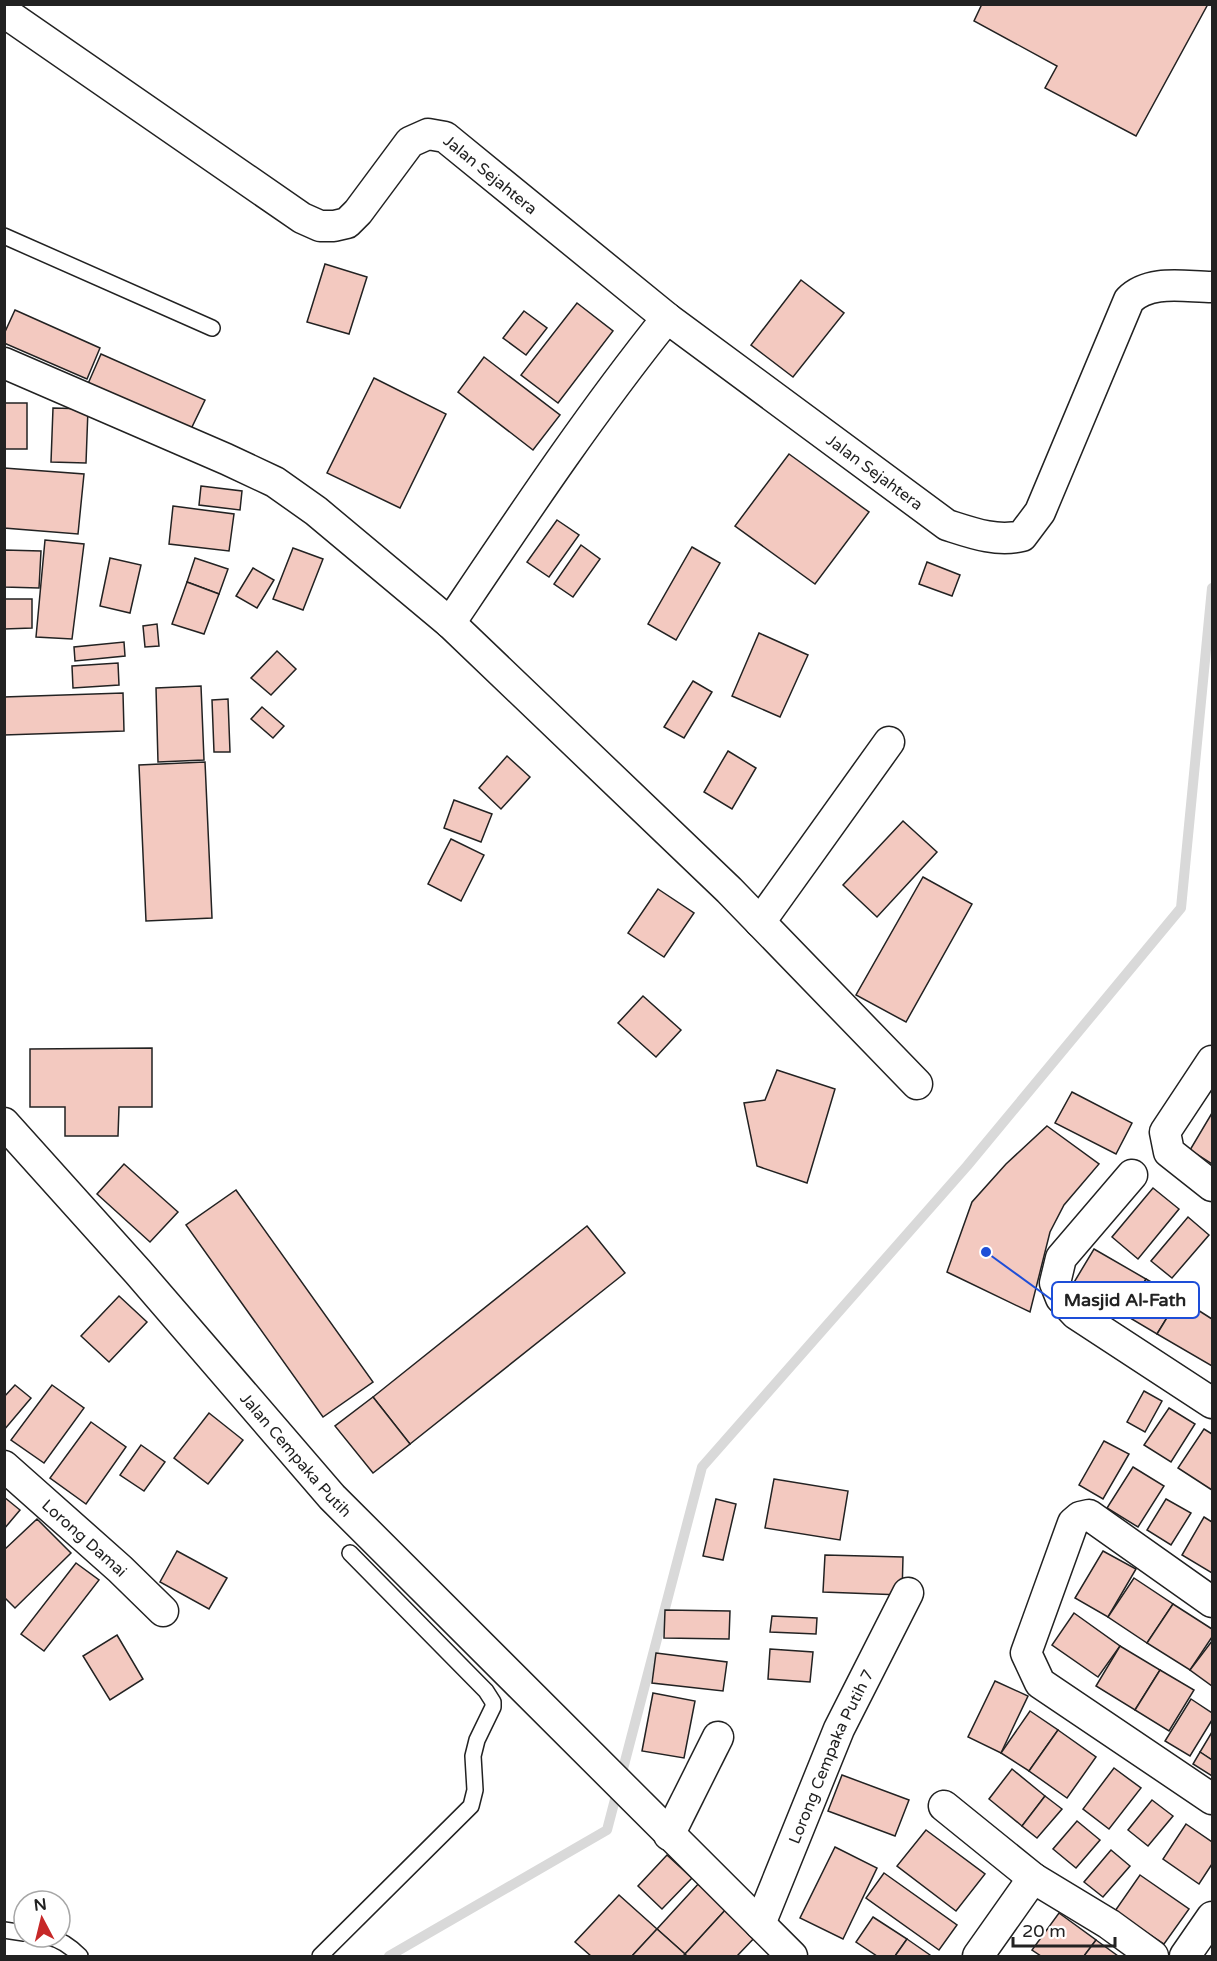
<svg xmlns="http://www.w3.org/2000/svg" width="1217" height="1961" font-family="'Varela Round',sans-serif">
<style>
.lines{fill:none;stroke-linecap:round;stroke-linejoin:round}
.stream{stroke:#d9d9d9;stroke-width:10}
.building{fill:#f3c9c0;stroke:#222;stroke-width:1.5}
.service-casing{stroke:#222;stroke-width:18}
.minor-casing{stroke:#222;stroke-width:33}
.service{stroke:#fff;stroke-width:15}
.minor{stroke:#fff;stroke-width:30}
.labels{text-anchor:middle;stroke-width:4.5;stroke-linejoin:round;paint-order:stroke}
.street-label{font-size:16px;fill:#222;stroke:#fff}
.leader{fill:none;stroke:#1d4ed8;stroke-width:2}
.callout-dot{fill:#1d4ed8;stroke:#fff;stroke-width:2}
.callout{fill:#fff;stroke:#1d4ed8;stroke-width:2}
.callout-label{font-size:18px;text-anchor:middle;font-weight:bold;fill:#222}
</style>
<rect width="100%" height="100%" fill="#fff"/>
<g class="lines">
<polyline class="stream" points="389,1956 607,1830 702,1467 967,1166 1181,908 1212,588"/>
</g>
<g class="building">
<polygon points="982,4 1208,4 1136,136 1045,88 1057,66 974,21"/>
<polygon points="325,264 367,277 349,334 307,322"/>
<polygon points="801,280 844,313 793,377 751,345"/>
<polygon points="577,303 613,331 558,403 521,375"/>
<polygon points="15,310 100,348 87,379 4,343 4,334"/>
<polygon points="524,311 547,328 526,355 503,338"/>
<polygon points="101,354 205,400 190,431 87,386"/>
<polygon points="484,357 560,415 533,450 458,392"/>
<polygon points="374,378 446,414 400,508 327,473"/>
<rect x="4" y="403" width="23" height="46"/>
<polygon points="53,408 88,409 86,463 51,462"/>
<polygon points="789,454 869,512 815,584 735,526"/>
<polygon points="4,468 84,474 78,534 4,528"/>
<polygon points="201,486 242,491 240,510 199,505"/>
<polygon points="173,506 234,514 229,551 169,544"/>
<polygon points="557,520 579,535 549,577 527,562"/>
<polygon points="45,540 84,544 72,639 36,637"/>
<polygon points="581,545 600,559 573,597 554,584"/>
<polygon points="692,547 720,563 676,640 648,624"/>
<polygon points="293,548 323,559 303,610 273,599"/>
<polygon points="4,550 41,551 39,588 4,587"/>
<polygon points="110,558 141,565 130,613 100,606"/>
<polygon points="195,558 228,569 219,594 187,582"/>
<polygon points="927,562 960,575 952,596 919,584"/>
<polygon points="253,568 274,580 257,608 236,596"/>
<polygon points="187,582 219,594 204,634 172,624"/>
<polygon points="4,599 32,599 32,628 4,629"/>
<polygon points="157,624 159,646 145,647 143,626"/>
<polygon points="759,633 808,655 780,717 732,696"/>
<polygon points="124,642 125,656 75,661 74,647"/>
<polygon points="277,651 296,669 271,695 251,678"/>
<polygon points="118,663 119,685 73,688 72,666"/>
<polygon points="693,681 712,692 684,738 664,727"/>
<polygon points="201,686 204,760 158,762 156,688"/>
<polygon points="123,693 124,731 4,735 4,697"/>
<polygon points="228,699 230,752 214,752 212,700"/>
<polygon points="262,707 284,726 273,738 251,719"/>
<polygon points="728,751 756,768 732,809 704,792"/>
<polygon points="507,756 530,777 501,809 479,788"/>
<polygon points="205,762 212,918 146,921 139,765"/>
<polygon points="454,800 492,814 481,842 444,828"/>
<polygon points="903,821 937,852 877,917 843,885"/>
<polygon points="451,839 484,855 461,901 428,884"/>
<polygon points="923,877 972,904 906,1022 856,995"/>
<polygon points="658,889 694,913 664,957 628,933"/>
<polygon points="643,996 681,1030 656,1057 618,1023"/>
<polygon points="152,1048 152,1107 119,1107 118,1136 65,1136 65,1107 30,1107 30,1049"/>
<polygon points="777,1070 835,1089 807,1183 757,1166 744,1103 765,1100"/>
<polygon points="1072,1092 1132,1123 1116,1154 1055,1123"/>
<polygon points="1212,1113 1212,1164 1190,1150"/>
<polygon points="1047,1126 1099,1164 1064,1205 1050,1232 1030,1312 947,1272 972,1202 1006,1164"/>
<polygon points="124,1164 178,1212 150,1242 97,1194"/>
<polygon points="1153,1188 1179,1209 1138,1259 1112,1237"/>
<polygon points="236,1190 373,1382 323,1417 186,1225"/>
<polygon points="1188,1217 1209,1235 1172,1278 1151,1261"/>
<polygon points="587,1226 625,1273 410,1444 373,1397"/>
<polygon points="1094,1249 1146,1279 1125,1315 1073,1284"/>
<polygon points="1146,1279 1179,1298 1157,1334 1125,1315"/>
<polygon points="119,1296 147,1322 109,1362 81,1336"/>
<polygon points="1179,1298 1212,1319 1212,1366 1157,1334"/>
<polygon points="15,1385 31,1398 4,1430 4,1397"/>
<polygon points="52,1385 84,1408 44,1463 11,1440"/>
<polygon points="1144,1391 1162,1401 1145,1432 1127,1422"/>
<polygon points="373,1397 410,1444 373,1473 335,1426"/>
<polygon points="1169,1408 1195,1424 1171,1462 1144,1445"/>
<polygon points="209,1413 243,1440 208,1484 174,1458"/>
<polygon points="91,1422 126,1447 86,1504 50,1478"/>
<polygon points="1204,1429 1212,1434 1212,1490 1178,1468"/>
<polygon points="1104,1441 1129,1454 1103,1499 1079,1485"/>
<polygon points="141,1445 165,1462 144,1491 120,1475"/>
<polygon points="1133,1467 1164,1486 1138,1527 1107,1508"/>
<polygon points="774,1479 848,1491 840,1540 765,1528"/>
<polygon points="4,1497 20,1510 4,1529"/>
<polygon points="716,1499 736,1504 723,1560 703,1556"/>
<polygon points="1166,1499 1191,1513 1171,1545 1147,1530"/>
<polygon points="1204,1517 1212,1522 1212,1573 1182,1555"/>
<polygon points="37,1519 71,1553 15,1608 4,1597 4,1550"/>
<polygon points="177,1551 227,1578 209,1609 160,1582"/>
<polygon points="1103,1551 1136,1569 1108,1617 1075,1598"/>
<polygon points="825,1555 903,1557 902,1595 823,1592"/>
<polygon points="76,1563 99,1580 44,1651 21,1634"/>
<polygon points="1134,1578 1173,1604 1147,1643 1108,1617"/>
<polygon points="1173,1604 1212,1629 1212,1637 1190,1670 1147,1643"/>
<polygon points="665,1610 730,1611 729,1639 664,1638"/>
<polygon points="1074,1613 1120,1646 1098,1677 1052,1645"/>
<polygon points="772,1616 817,1618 816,1634 770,1632"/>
<polygon points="117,1635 143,1679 110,1700 83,1656"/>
<polygon points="1212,1641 1212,1686 1190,1670"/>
<polygon points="1120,1646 1160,1670 1135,1710 1096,1686"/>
<polygon points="770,1649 813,1652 810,1682 768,1679"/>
<polygon points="656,1653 727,1662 723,1691 652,1683"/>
<polygon points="1160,1670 1194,1690 1169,1731 1135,1710"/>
<polygon points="995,1681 1028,1696 1001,1753 968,1737"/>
<polygon points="653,1693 695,1701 684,1758 642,1751"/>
<polygon points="1191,1699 1212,1713 1212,1720 1190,1756 1165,1741"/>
<polygon points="1030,1711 1058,1730 1029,1771 1001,1753"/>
<polygon points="1058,1730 1096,1757 1067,1798 1029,1771"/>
<polygon points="1212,1732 1212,1760 1200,1752"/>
<polygon points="1200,1752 1212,1760 1212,1776 1193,1764"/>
<polygon points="1114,1768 1141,1788 1109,1829 1083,1809"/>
<polygon points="1012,1769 1045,1796 1022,1826 989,1799"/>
<polygon points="842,1775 909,1800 895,1836 828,1811"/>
<polygon points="1045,1796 1062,1809 1037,1838 1022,1826"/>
<polygon points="1152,1800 1173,1816 1148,1846 1128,1830"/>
<polygon points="1077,1821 1100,1840 1076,1868 1053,1849"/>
<polygon points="1186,1824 1212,1842 1212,1864 1199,1884 1163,1859"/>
<polygon points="926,1830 985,1874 956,1911 897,1866"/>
<polygon points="835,1847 877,1868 843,1939 800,1918"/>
<polygon points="1111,1850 1130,1866 1103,1897 1084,1882"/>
<polygon points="667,1855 692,1878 662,1909 638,1886"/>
<polygon points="884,1873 957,1925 939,1950 866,1898"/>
<polygon points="1140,1875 1189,1909 1164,1944 1115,1911"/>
<polygon points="700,1882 728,1907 685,1954 657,1929"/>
<polygon points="619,1895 657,1929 632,1956 591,1956 575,1942"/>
<polygon points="728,1907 758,1934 737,1956 687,1956 685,1954"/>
<polygon points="1059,1913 1096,1940 1084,1956 1041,1956 1032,1950"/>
<polygon points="873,1917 907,1939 895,1956 877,1956 856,1942"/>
<polygon points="657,1929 685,1954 683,1956 632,1956"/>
<polygon points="907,1939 930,1955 929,1956 895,1956"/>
<polygon points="1096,1940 1118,1956 1084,1956"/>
</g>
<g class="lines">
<defs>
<g id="service">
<polyline points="4,236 212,328"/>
<polyline points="4,1930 24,1933"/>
<path d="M 49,1937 C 62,1940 71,1947 80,1956"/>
<polyline points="320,1956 471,1806 475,1790 473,1756 477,1740 493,1707 493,1702 486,1691 350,1553"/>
</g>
<g id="minor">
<path id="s1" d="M 4,12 L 302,218 L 320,226 L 334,226 L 347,223 L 358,212 L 410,142 L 428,134 L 445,137 L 667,318 L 947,525 C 972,533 996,542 1022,536 L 1040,512 L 1129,300 C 1150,279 1185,287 1212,287"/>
<polyline points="4,363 226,459 275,482 316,511 450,623 729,890 917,1084"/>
<path d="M 450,623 C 520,519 589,415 667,318"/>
<polyline points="760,922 889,742"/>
<polyline points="1212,1061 1165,1132 1169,1152 1212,1186"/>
<path id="s2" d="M 4,1123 L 138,1272 L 332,1497 L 792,1956"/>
<polyline points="1132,1175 1061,1258 1055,1283 1061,1298 1076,1314 1212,1403"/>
<path id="s3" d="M 4,1466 L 120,1569 L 163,1611"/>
<polyline points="1212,1602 1089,1515 1080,1517 1073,1523 1026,1653 1040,1683 1212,1799"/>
<polyline points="944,1806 1033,1878"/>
<polyline points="669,1835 718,1737"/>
<path id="s4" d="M 760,1924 L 839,1729 L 908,1593"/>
<polyline points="978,1956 1033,1878 1109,1924 1153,1956"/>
<polyline points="1185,1956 1212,1917"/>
</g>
</defs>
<use href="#service" class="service-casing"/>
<use href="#minor" class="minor-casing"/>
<use href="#service" class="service"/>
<use href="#minor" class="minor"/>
</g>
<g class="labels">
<g class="street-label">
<text dy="6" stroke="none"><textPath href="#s1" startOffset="608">Jalan Sejahtera</textPath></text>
<text dy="6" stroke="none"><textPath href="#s1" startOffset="1094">Jalan Sejahtera</textPath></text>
<text dy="6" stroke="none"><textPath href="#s2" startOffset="442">Jalan Cempaka Putih</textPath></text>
<text dy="6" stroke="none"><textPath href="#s3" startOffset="108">Lorong Damai</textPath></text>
<text dy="6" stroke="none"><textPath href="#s4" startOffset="182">Lorong Cempaka Putih 7</textPath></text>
</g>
</g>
<path class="leader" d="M986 1252L1052 1300"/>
<circle class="callout-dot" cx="986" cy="1252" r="6"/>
<rect class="callout" x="1052" y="1282" width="147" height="36" rx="6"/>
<g class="callout-label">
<text x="1125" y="1306">Masjid Al-Fath</text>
</g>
<rect width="1217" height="1961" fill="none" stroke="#222222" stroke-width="12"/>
<g transform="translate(42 1919) rotate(353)"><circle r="28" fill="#ffffff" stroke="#a7a7a7" stroke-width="1.5"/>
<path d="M0-4.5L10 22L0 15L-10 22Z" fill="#c62828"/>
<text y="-9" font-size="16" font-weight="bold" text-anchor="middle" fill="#222222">N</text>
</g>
<path d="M1013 1937v9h102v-9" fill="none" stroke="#222222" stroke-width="3"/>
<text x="1022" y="1937" font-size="18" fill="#222222" stroke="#ffffff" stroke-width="4.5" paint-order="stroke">20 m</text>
</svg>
